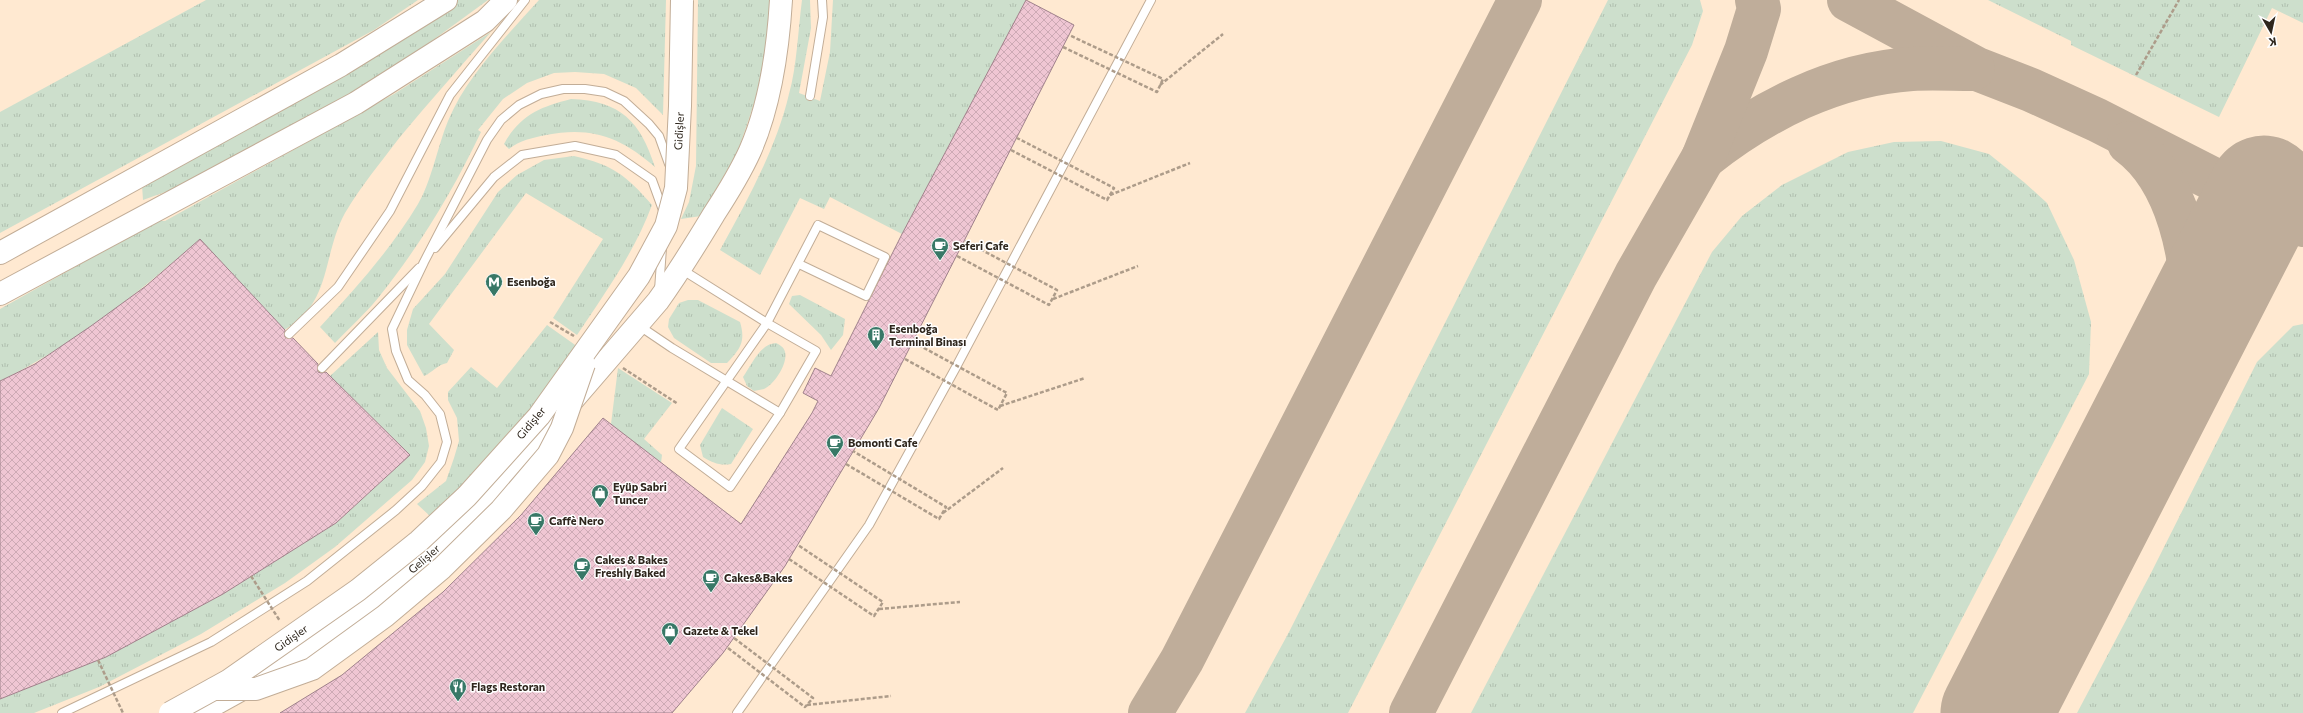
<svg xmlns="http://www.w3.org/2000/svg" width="2303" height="713" font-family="Commissioner,sans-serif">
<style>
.grass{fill:url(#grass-tufts)}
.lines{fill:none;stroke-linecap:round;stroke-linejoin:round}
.taxiway{stroke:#bfad9a;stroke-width:44}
.runway{stroke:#bfad9a;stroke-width:111}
.building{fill:url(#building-cross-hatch);stroke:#9f818b}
.service-casing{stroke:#c2ad97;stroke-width:10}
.trunk-casing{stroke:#c2ad97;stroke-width:24}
.path{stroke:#ad9c8a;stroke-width:2.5;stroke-dasharray:4 2;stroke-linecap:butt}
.service{stroke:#fff;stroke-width:8}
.trunk{stroke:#fff;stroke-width:22}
.trunk-bridge-casing{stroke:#c2ad97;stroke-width:24;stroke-linecap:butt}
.path-bridge{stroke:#ad9c8a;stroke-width:2.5;stroke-dasharray:4 2;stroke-linecap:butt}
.trunk-bridge{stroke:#fff;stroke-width:22}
.labels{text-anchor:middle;stroke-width:3;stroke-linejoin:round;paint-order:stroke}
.street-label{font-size:11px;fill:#2e261d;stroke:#fff}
.poi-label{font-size:11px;font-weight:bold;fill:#2e261d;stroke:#fff;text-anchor:start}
</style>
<defs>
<pattern id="grass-tufts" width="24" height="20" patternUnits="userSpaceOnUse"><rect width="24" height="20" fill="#cddfcc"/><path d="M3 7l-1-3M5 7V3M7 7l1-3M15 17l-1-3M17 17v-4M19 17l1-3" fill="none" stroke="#b0bfaf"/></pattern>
<pattern id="building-cross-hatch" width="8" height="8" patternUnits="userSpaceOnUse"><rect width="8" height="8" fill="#efc6d3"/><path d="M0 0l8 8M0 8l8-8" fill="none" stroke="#cdaab5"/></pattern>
</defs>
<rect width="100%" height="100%" fill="#ffe9d1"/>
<g class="grass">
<polygon points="206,0 418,0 374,30 0,233 0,112"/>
<polygon points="458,0 488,0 429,43 356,90 179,187 143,200 142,185 450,7"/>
<path d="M 539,0 L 666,0 L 663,115 L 636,88 L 604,74 L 575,72 L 554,73 L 527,83 L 503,99 L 478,130 L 481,132 C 453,191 419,247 378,298 C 365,314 349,328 335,343 L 320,327 C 356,288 391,249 418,204 C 431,183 438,145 448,121 C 467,75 507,36 539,0 Z"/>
<polygon points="698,0 775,0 762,80 738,151 701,216 681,219 689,202 696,166"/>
<path d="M 802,0 L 810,0 L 811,28 L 799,93 L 820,101 L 830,52 L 833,0 L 1026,0 L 902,234 L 830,197 L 824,209 L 800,198 L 760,275 L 720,250 C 747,201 776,149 789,94 C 797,66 798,30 802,0 Z"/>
<polygon points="1608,0 1700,0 1703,11 1692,45 1348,713 1245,713 1289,632"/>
<polygon points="1988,0 2303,0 2303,23 2272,8 2219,117 2071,45 2071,41"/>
<path d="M 491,32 C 460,67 430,101 400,137 C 381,162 361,186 345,213 C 322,255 332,304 284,330 L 200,239 C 138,293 74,345 0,381 L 0,309 L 157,221 L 165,221 L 394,94 Z"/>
<path d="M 571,99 C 621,101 640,121 655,167 C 621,137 591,126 546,135 C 532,138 520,140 509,149 L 504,144 C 520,115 540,107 571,99 Z"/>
<polygon points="1941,141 1989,154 2025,183 2047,203 2074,260 2091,322 2089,374 1913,713 1471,713 1712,252 1742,216 1782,185 1848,152 1894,142"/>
<path d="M 574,156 C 613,165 626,175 652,205 C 634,253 605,293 577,335 L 553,318 L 603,239 L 526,193 L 429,324 L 454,350 L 447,363 C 437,365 433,372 424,376 L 407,345 L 407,330 L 413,309 L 445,274 L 498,192 L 517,175 L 544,160 Z"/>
<polygon points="800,295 845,319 843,335 831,350 821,335 789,304 792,296"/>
<path d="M 688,300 L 698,300 L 740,322 C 746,342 740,349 727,363 L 711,363 L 674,338 L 668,327 L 669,319 L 679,303 Z"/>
<polygon points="2303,324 2303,713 2077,713 2151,573 2257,362 2293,326"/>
<path d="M 547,325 L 578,347 C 535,409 484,463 431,517 L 417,504 L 446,481 L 454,458 L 459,441 L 457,418 L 448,400 L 448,392 L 471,367 L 497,388 Z"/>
<polygon points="378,332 379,350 387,368 420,411 426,428 429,446 425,462 412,480 335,547 285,583 201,634 99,687 34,713 0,713 0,699 106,657 223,594 336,523 410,455 330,376"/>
<path d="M 776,343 C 780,345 784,347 785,352 C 788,363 775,384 764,389 C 761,390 757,390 754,391 L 747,386 L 743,377 C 752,364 760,344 776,343 Z"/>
<polygon points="618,368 672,403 644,439 662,455 661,463 611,424"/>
<path d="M 722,408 L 753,429 L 731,464 C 720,466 713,463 703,457 L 700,445 Z"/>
</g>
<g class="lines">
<g class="taxiway">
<polyline points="1849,0 1977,69 2031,90 2097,120 2303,225"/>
<path d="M 2129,143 C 2178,179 2195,260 2191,317 C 2189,333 2179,351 2174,366"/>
<path d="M 1703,158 C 1762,111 1834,74 1912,69 C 1932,68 1952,69 1973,69"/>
<polyline points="1150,713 1182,660 1520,0"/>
<polyline points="1411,713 1636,275 1703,158 1746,51 1759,9 1757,0"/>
</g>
<polyline class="runway" points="1996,713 2264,191"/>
</g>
<g class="building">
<polygon points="1026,0 1074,25 879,408 785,566 723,653 672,713 280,713 342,675 443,592 521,515 603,418 741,524 812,413 818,401 803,393 815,368 831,376 902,234"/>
<polygon points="200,239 285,330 285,337 293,338 318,364 318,372 321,373 326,372 410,455 336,523 223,594 106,657 0,699 0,381 35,364 91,326 146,286"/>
</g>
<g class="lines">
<defs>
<g id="service">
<polyline points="810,96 823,17 822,0"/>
<polyline points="435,248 494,177 522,155 575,146 616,155 652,180 664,213"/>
<polyline points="659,290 662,248"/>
<polyline points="638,325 672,348 780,413 816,351 767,323 681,269"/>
<polyline points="289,334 338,287 390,211 450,95 525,0"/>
<polyline points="322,368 419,268"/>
<polyline points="780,413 730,487 679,449 767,323 818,225 885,257 866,296 799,264"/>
<polyline points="62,713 211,642 307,581 396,510 422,486 441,462 447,442 440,414 425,395 408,380 396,351 392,329 424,262 487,140 501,120 519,105 541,94 563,89 585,89 605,92 624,101 649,124 659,136 669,164"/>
<polyline points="737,713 869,525 955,369 1151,0"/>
</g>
<g id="trunk">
<polyline points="0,253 341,65 446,0"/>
<polyline points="0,294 356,103 485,21 506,0"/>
<path d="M 199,713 L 255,682 L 390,588 L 472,517 L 658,301 C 678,273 696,244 714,214 C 727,194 740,173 750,151 C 770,105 778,50 781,0"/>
</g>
</defs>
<use href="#service" class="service-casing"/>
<use href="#trunk" class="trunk-casing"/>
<g class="path">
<polyline points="2136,75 2179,0"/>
<polyline points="1160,85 1223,34"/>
<polyline points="1110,195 1190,163"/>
<polyline points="1053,299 1138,266"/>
<polyline points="550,322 574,336"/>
<polyline points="623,368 678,404"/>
<polyline points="1000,406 1085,378"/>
<polyline points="943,513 1003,468"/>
<polyline points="879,609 960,602"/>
<polyline points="807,705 891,696"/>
</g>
<use href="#service" class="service"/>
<use href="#trunk" class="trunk"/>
<defs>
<g id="trunk-bridge">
<polyline points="214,689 256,689 312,669 385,616 442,568 501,510 548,455 562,428 584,364"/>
<polyline points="170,713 228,681 358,590 419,541 467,496 539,416 639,276 666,226 676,188 680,106 682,0"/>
</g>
</defs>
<use href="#trunk-bridge" class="trunk-bridge-casing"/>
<g class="path-bridge">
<polyline points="1063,47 1157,92 1163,79 1069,35"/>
<polyline points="1011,150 1107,200 1114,188 1017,138"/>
<polyline points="957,256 1049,305 1057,290 965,241"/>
<polyline points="905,359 998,410 1007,393 913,342"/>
<polyline points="846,464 939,519 946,507 853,451"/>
<polyline points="789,559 874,616 883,602 798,545"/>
<polyline points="251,576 280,621"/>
<polyline points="728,648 805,707 813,698 734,638"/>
<polyline points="98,660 123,713"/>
</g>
<use href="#trunk-bridge" class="trunk-bridge"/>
</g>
<defs>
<symbol id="cafe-pin" viewBox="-11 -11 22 30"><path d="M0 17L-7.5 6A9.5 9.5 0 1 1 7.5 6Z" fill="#387867" stroke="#fff"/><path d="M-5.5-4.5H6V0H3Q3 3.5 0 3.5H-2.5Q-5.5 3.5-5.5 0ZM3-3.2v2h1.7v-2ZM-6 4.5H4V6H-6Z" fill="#fff"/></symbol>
<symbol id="metro-pin" viewBox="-11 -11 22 30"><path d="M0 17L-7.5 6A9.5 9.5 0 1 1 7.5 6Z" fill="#387867" stroke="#fff"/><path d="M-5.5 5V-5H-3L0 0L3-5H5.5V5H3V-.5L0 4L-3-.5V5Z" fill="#fff"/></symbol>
<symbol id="building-pin" viewBox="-11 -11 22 30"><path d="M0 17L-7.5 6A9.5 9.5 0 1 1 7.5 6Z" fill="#387867" stroke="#fff"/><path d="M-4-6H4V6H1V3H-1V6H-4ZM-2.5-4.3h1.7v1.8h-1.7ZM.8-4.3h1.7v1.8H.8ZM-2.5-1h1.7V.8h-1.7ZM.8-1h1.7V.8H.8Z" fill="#fff"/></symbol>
<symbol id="shop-pin" viewBox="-11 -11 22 30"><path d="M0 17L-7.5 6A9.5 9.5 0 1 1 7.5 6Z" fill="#387867" stroke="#fff"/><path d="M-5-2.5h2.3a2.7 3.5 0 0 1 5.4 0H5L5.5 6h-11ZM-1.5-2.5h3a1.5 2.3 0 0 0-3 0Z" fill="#fff"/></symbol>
<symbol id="restaurant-pin" viewBox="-11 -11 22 30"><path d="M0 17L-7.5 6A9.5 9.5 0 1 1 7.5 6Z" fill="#387867" stroke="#fff"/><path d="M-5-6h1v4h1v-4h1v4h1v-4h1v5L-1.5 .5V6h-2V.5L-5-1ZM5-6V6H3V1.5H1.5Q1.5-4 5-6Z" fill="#fff"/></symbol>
</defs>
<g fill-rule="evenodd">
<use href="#cafe-pin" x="930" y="236" width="20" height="27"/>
<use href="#metro-pin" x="484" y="272" width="20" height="27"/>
<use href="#building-pin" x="866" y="325" width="20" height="27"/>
<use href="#cafe-pin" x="825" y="433" width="20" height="27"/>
<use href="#shop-pin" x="590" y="483" width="20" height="27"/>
<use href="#cafe-pin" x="526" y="511" width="20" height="27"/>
<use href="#cafe-pin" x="572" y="556" width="20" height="27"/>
<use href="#cafe-pin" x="701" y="568" width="20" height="27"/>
<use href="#shop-pin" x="660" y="621" width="20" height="27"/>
<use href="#restaurant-pin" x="448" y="677" width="20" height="27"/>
</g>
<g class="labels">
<g class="street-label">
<text transform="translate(679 131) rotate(-87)" y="4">Gidişler</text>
<text transform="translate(531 423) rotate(-50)" y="4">Gidişler</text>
<text transform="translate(424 559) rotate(-41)" y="4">Gelişler</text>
<text transform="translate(291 638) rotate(-35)" y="4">Gidişler</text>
</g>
<g class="poi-label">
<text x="953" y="250">Seferi Cafe</text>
<text x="507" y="286">Esenboğa</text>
<text x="889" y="333">Esenboğa<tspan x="889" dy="13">Terminal Binası</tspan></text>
<text x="848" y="447">Bomonti Cafe</text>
<text x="613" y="491">Eyüp Sabri<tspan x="613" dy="13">Tuncer</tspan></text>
<text x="549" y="525">Caffè Nero</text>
<text x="595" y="564">Cakes &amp; Bakes<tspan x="595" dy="13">Freshly Baked</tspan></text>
<text x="724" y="582">Cakes&amp;Bakes</text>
<text x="683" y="635">Gazete &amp; Tekel</text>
<text x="471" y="691">Flags Restoran</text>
</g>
</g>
<g transform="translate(2271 32) rotate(171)" stroke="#ffffff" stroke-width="3" paint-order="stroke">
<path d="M0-3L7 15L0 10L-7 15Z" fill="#2e261d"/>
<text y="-6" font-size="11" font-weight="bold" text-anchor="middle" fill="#2e261d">K</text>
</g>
</svg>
